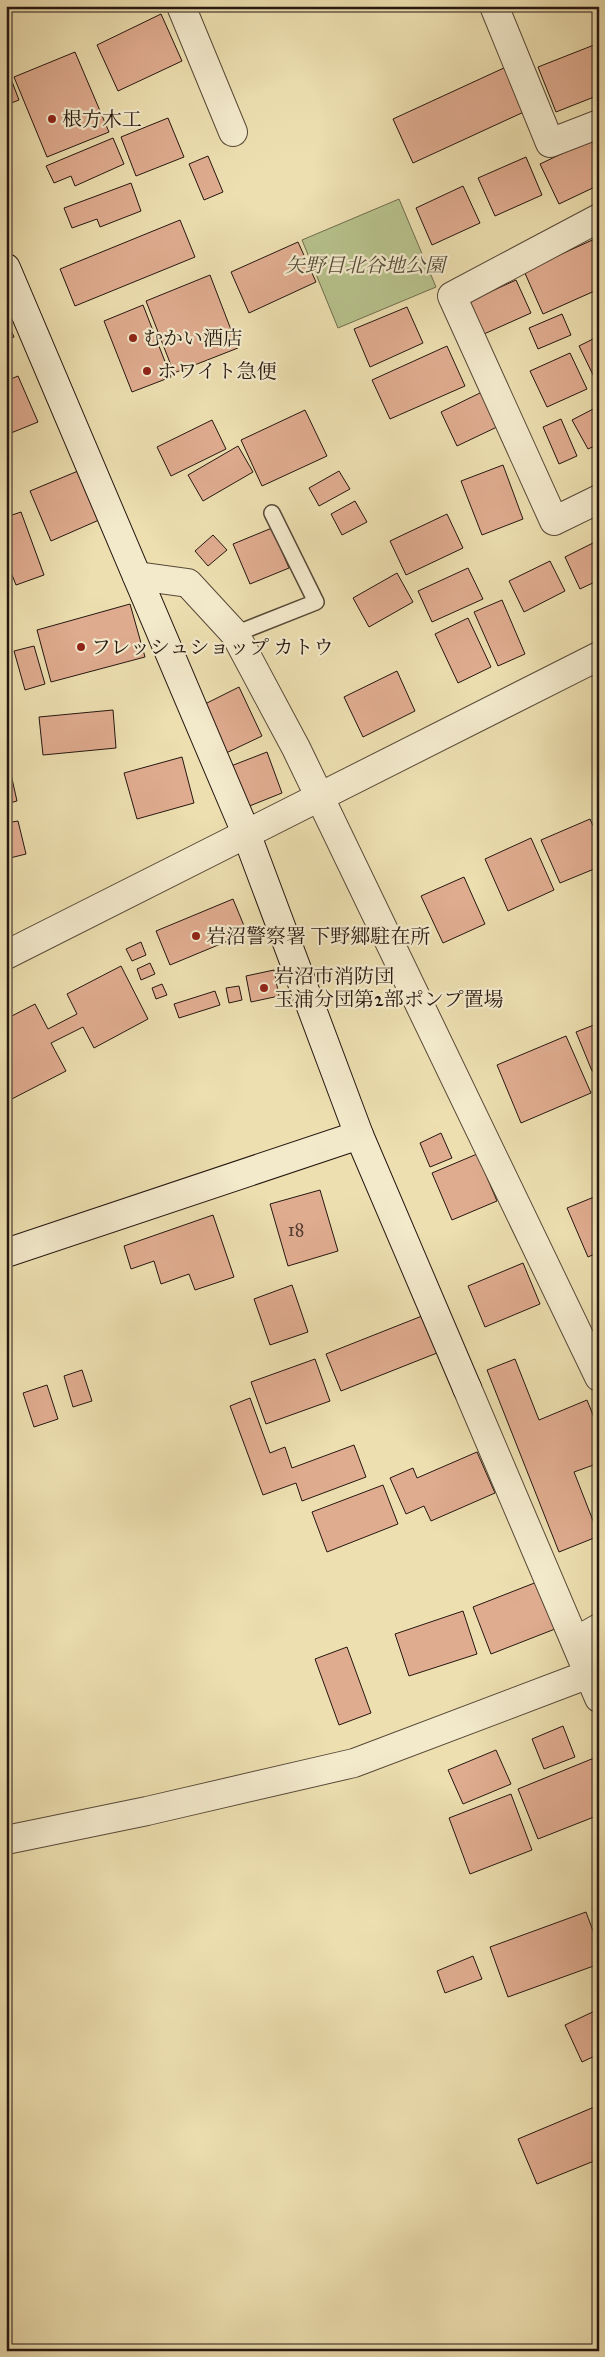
<svg xmlns="http://www.w3.org/2000/svg" width="605" height="2357" font-family="'IM FELL Great Primer','Noto Serif JP',serif">
<style>
.green{fill:#b7c28c;stroke:#6e6c4e}
.building{fill:#e0ac90;stroke:#251710}
.lines{fill:none;stroke-linecap:round;stroke-linejoin:round}
.lane-casing{stroke:#574938;stroke-width:18}
.street-casing{stroke:#574938;stroke-width:30}
.secondary-casing{stroke:#251710;stroke-width:30}
.lane{stroke:#f3eacc;stroke-width:15}
.street{stroke:#f3eacc;stroke-width:28}
.secondary{stroke:#f3eacc;stroke-width:28}
.poi-dot{fill:#8f2418;stroke:#f3eacc;stroke-width:2}
.labels{text-anchor:middle;stroke-width:4.5;stroke-linejoin:round;paint-order:stroke}
.number-label{font-size:18px;fill:#543c30}
.poi-label{font-size:20px;fill:#251710;stroke:#f3eacc;text-anchor:start}
.park-label{font-size:20px;font-style:italic;fill:#514a35;stroke:#f3eacc}
</style>
<rect width="100%" height="100%" fill="#eddfb0"/>
<filter id="stains"><feTurbulence type="fractalNoise" baseFrequency=".004" numOctaves="4"/><feColorMatrix values="0 0 0 0 .2 0 0 0 0 .09 0 0 0 0 .02 0 0 0 .5 -.17"/></filter>
<radialGradient id="worn" r=".72"><stop offset=".6" stop-color="#630" stop-opacity="0"/><stop offset="1" stop-color="#630" stop-opacity=".3"/></radialGradient>
<polygon class="green" points="399,199 436,287 338,328 302,240"/>
<g class="building">
<polygon points="161,14 182,61 118,91 97,45"/>
<polygon points="599,43 599,95 556,112 538,67"/>
<polygon points="75,52 109,132 47,157 14,77"/>
<polygon points="506,67 526,111 413,163 393,119"/>
<polygon points="11,79 19,100 6,105 6,80"/>
<polygon points="168,118 184,157 136,176 121,137"/>
<polygon points="597,137 599,185 559,204 540,164"/>
<polygon points="113,138 124,164 75,186 71,176 54,183 46,166"/>
<polygon points="208,156 223,192 204,200 189,164"/>
<polygon points="526,157 542,195 495,216 478,178"/>
<polygon points="131,183 141,211 100,227 97,219 72,228 64,208"/>
<polygon points="463,186 480,223 432,245 416,208"/>
<polygon points="180,220 195,257 75,306 60,269"/>
<polygon points="599,237 599,289 543,314 524,271"/>
<polygon points="298,242 316,282 249,313 231,272"/>
<polygon points="210,275 238,348 174,373 146,301"/>
<polygon points="516,280 531,313 484,334 470,301"/>
<polygon points="143,305 171,377 132,392 104,321"/>
<polygon points="407,307 423,343 370,367 354,329"/>
<polygon points="562,314 571,335 538,349 529,328"/>
<polygon points="6,318 14,337 6,340"/>
<polygon points="599,336 599,380 596,381 579,346"/>
<polygon points="447,346 465,386 390,419 372,380"/>
<polygon points="570,353 587,389 547,407 530,371"/>
<polygon points="18,376 38,422 6,435 6,381"/>
<polygon points="482,392 499,426 457,446 441,412"/>
<polygon points="599,406 599,444 588,449 572,420"/>
<polygon points="305,410 327,456 262,486 241,440"/>
<polygon points="561,419 577,456 559,464 543,427"/>
<polygon points="212,420 226,449 171,476 157,447"/>
<polygon points="238,446 253,472 203,501 188,475"/>
<polygon points="503,465 523,519 482,535 461,481"/>
<polygon points="78,471 99,520 51,541 30,491"/>
<polygon points="339,471 350,489 319,506 309,488"/>
<polygon points="355,501 367,522 342,535 331,514"/>
<polygon points="21,512 44,575 16,585 6,560 6,517"/>
<polygon points="447,514 463,548 406,575 390,541"/>
<polygon points="272,528 289,568 250,584 233,544"/>
<polygon points="213,535 227,550 208,566 195,551"/>
<polygon points="599,540 599,580 580,589 565,557"/>
<polygon points="550,561 565,591 524,612 509,581"/>
<polygon points="468,568 483,599 432,622 418,591"/>
<polygon points="397,573 413,602 369,627 353,598"/>
<polygon points="502,600 525,654 498,666 474,612"/>
<polygon points="130,604 145,657 51,682 37,630"/>
<polygon points="468,618 491,667 458,683 435,634"/>
<polygon points="34,646 45,684 25,690 14,651"/>
<polygon points="397,671 415,711 363,737 344,697"/>
<polygon points="239,687 262,736 224,754 201,706"/>
<polygon points="113,710 116,748 43,755 39,717"/>
<polygon points="6,752 17,801 6,804"/>
<polygon points="267,752 282,793 247,807 231,766"/>
<polygon points="182,757 194,803 137,819 124,773"/>
<polygon points="590,819 599,839 599,867 560,883 541,840"/>
<polygon points="18,821 26,854 6,859 6,823"/>
<polygon points="531,838 554,890 508,911 485,859"/>
<polygon points="464,877 485,924 443,943 421,896"/>
<polygon points="233,899 247,933 170,965 156,931"/>
<polygon points="141,942 146,955 132,961 126,949"/>
<polygon points="150,963 155,974 141,980 137,969"/>
<polygon points="121,966 148,1019 94,1048 83,1027 51,1043 66,1071 6,1102 6,1019 35,1004 48,1029 77,1014 67,994"/>
<polygon points="274,970 279,996 251,1002 246,976"/>
<polygon points="162,984 167,995 156,999 152,988"/>
<polygon points="239,986 242,1000 229,1003 226,988"/>
<polygon points="215,991 220,1005 179,1018 174,1004"/>
<polygon points="599,1023 599,1068 592,1071 576,1032"/>
<polygon points="566,1036 591,1093 521,1123 497,1065"/>
<polygon points="441,1133 452,1158 430,1167 420,1143"/>
<polygon points="477,1154 497,1201 452,1220 432,1173"/>
<polygon points="320,1190 338,1251 288,1266 270,1204"/>
<polygon points="599,1195 599,1252 588,1257 567,1208"/>
<polygon points="213,1215 234,1277 195,1290 189,1274 161,1284 154,1261 131,1269 124,1246"/>
<polygon points="523,1263 540,1304 485,1327 468,1286"/>
<polygon points="292,1285 308,1332 270,1345 254,1299"/>
<polygon points="422,1316 437,1353 341,1391 326,1354"/>
<polygon points="315,1359 330,1401 266,1424 251,1382"/>
<polygon points="515,1359 539,1420 587,1400 599,1430 599,1463 574,1472 599,1536 559,1552 487,1370"/>
<polygon points="82,1370 92,1401 73,1407 64,1376"/>
<polygon points="47,1385 58,1419 34,1427 23,1393"/>
<polygon points="250,1398 270,1453 285,1447 292,1468 354,1445 366,1477 302,1501 296,1483 263,1495 230,1406"/>
<polygon points="477,1452 495,1493 431,1521 424,1506 406,1514 390,1478 413,1468 417,1478"/>
<polygon points="383,1485 398,1524 327,1552 312,1512"/>
<polygon points="537,1582 555,1629 491,1654 473,1607"/>
<polygon points="463,1611 477,1654 409,1676 395,1634"/>
<polygon points="347,1647 371,1713 339,1725 315,1659"/>
<polygon points="563,1726 575,1757 544,1769 532,1739"/>
<polygon points="496,1750 511,1784 463,1804 448,1770"/>
<polygon points="599,1756 599,1815 538,1839 518,1789"/>
<polygon points="511,1794 532,1850 470,1874 449,1818"/>
<polygon points="599,1909 599,1926 593,1911"/>
<polygon points="586,1912 599,1947 599,1964 508,1997 490,1947"/>
<polygon points="473,1956 482,1979 445,1993 437,1971"/>
<polygon points="599,2009 599,2054 582,2062 565,2025"/>
<polygon points="599,2105 599,2159 537,2184 518,2139"/>
</g>
<g class="lines">
<defs>
<polyline id="lane" points="235,634 316,602 272,513"/>
<g id="street">
<polyline points="181,6 233,132"/>
<polyline points="494,6 550,143 599,124"/>
<polyline points="599,218 452,296 554,521 599,499"/>
<polyline points="137,576 188,583 235,634 296,748 599,1377"/>
<polyline points="6,955 599,656"/>
<polyline points="467,1388 599,1698"/>
<polyline points="576,1641 599,1628"/>
<polyline points="6,1840 147,1811 354,1763 589,1674"/>
</g>
<g id="secondary">
<polyline points="6,268 246,833 359,1135 467,1388"/>
<polyline points="6,1253 359,1135"/>
</g>
</defs>
<use href="#lane" class="lane-casing"/>
<use href="#street" class="street-casing"/>
<use href="#secondary" class="secondary-casing"/>
<use href="#lane" class="lane"/>
<use href="#street" class="street"/>
<use href="#secondary" class="secondary"/>
</g>
<g class="poi-dot">
<circle cx="52" cy="119" r="5"/>
<circle cx="133" cy="338" r="5"/>
<circle cx="147" cy="371" r="5"/>
<circle cx="81" cy="647" r="5"/>
<circle cx="196" cy="936" r="5"/>
<circle cx="264" cy="988" r="5"/>
</g>
<g class="labels">
<g class="number-label">
<text x="296" y="1236">18</text>
</g>
<g class="poi-label">
<text x="62" y="126">根方木工</text>
<text x="143" y="345">むかい酒店</text>
<text x="157" y="378">ホワイト急便</text>
<text x="91" y="654">フレッシュショップ カトウ</text>
<text x="206" y="943">岩沼警察署 下野郷駐在所</text>
<text x="274" y="983">岩沼市消防団<tspan x="274" dy="23">玉浦分団第2部ポンプ置場</tspan></text>
</g>
<g class="park-label">
<text x="365" y="272">矢野目北谷地公園</text>
</g>
</g>
<rect width="605" height="2357" fill="none" stroke="#eddfb0" stroke-width="25"/>
<rect x="8" y="8" width="590" height="2342" fill="none" stroke="#251710" stroke-width="2.5"/>
<rect x="12" y="12" width="580" height="2332" fill="none" stroke="#251710"/>
<rect width="100%" height="100%" filter="url(#stains)"/>
<rect width="100%" height="100%" fill="url(#worn)"/>
</svg>
